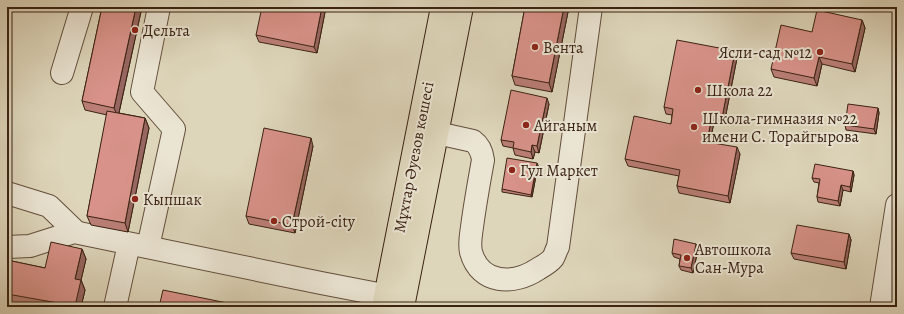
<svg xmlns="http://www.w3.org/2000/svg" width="904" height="314" font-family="Alegreya,serif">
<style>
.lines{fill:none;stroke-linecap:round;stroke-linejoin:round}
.minor-casing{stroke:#634f3c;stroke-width:24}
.major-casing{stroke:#3a2212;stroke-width:24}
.minor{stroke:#eae4d3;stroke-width:22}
.major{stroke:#ded6bb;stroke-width:22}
.wall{fill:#ba7e76;stroke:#3a2212}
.shaded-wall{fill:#976660;stroke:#3a2212}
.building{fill:#d89289;stroke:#3a2212}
.poi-dot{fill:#8f2418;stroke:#eae4d3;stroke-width:1.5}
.labels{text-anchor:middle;stroke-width:4;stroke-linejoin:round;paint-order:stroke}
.poi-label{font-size:16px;fill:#3a2212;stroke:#eae4d3;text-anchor:start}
.street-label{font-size:16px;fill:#3a2212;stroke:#eae4d3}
</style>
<rect width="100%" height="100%" fill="#ded6bb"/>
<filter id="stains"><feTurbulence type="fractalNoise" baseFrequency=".005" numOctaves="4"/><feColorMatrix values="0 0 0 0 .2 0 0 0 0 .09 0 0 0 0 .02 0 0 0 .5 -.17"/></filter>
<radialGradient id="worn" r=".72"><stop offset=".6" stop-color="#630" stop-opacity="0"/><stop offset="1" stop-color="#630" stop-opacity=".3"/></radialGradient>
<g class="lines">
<defs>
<g id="minor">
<polyline points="62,73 82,7"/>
<path d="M 437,133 L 473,141 C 480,146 482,152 483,160 C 479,182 475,204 472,227 C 471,235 469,243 471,252 C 480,285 514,285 538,269 C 543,266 549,263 553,258 C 555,255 556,250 558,247 L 591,7"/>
<polyline points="7,193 49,206 76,232"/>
<polyline points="7,247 30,246 74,232 321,283 404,299"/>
<polyline points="148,247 174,129 142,92 159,7"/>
<polyline points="115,307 129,244"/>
<polyline points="881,307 897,205"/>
</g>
<g id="major">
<polyline points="383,307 442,7"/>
<polyline points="403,307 462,7"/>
</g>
</defs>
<use href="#minor" class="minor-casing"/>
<use href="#major" class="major-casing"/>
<use href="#minor" class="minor"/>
<use href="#major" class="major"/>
</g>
<g class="wall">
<polygon points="102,7 142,7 119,113 145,118 149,128 128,232 91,225 87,216 107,115 85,110 82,101"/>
<polygon points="326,7 317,53 259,42 256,35"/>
<polygon points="525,7 569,7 552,92 515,85 512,76"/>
<polygon points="862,20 865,28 855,72 822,64 817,86 774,77 771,69 812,32"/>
<polygon points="737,58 724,124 714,122 710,142 740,154 730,203 679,193 677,186 679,176 628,166 625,159 671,124 672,115 666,114 664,107"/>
<polygon points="549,104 539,153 535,152 533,159 515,155 513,148 503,146 501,140"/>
<polygon points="878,108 879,113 876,134 846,130 845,125"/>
<polygon points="313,146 295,233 249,224 246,216"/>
<polygon points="538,165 532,197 502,192 502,189"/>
<polygon points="853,171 854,175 851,192 843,190 840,206 818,202 817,197 819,183 814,182 812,178"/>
<polygon points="849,234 851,240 846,269 794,259 791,253"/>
<polygon points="696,244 698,249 693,273 681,270 679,266 680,259 674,257 672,253"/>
<polygon points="82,249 86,259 81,280 85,290 81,307 26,307 7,304 7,260 45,268"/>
</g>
<g class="shaded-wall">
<polygon points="136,7 142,7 118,117 114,108"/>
<polygon points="322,7 326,7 317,53 314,47"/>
<polygon points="564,7 569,7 552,92 549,83"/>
<polygon points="862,20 865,28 855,72 852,64"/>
<polygon points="735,51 737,58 724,124 722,118"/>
<polygon points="819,57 822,64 817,86 814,78"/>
<polygon points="547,98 549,104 539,153 537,146"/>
<polygon points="878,108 879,113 876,134 874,129"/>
<polygon points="712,116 714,122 709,148 707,142"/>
<polygon points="145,118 149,128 128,232 125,223"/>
<polygon points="311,138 313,146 295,233 292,225"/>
<polygon points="532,145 535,152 533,159 531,152"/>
<polygon points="737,147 740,154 730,203 728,196"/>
<polygon points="537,163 538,165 532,197 531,195"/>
<polygon points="853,171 854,175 851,192 850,187"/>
<polygon points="841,185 843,190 840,206 838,201"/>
<polygon points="849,234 851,240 846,269 844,262"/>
<polygon points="696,244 698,249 693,273 691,268"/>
<polygon points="82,249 86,259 81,280 85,290 81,307 75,307 75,279"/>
</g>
<g class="building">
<polygon points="102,7 136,7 114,108 82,101"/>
<polygon points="262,7 322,7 314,47 256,35"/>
<polygon points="525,7 564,7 549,83 512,76"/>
<polygon points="817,10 862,20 852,64 819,57 814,78 771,69 781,25 812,32"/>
<polygon points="677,40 735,51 722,118 712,116 707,142 737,147 728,196 677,186 680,170 625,159 634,116 671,124 673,109 664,107"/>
<polygon points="511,90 547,98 537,146 532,145 531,152 513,148 514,142 501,140"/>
<polygon points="848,104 878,108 874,129 845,125"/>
<polygon points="107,111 145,118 125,223 87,216"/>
<polygon points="264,128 311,138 292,225 246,216"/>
<polygon points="507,158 537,163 531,195 502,189"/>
<polygon points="815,164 853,171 850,187 841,185 838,201 817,197 820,179 812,178"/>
<polygon points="797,225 849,234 844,262 791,253"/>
<polygon points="674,239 696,244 691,268 679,266 681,255 672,253"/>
<polygon points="51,242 82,249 75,279 81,280 75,306 7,294 7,260 45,268"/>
<polygon points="163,290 247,307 159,307"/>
<polygon points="809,305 820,307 809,307"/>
</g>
<g class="poi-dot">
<circle cx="135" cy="30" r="4"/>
<circle cx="535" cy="47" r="4"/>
<circle cx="820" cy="52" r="4"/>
<circle cx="698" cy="90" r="4"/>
<circle cx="526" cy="125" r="4"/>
<circle cx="694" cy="127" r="4"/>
<circle cx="512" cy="170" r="4"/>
<circle cx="135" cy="199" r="4"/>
<circle cx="274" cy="221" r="4"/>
<circle cx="687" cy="258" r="4"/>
</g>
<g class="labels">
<g class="poi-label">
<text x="143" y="36">Дельта</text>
<text x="543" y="53">Вента</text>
<text x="812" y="58" text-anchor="end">Ясли-сад №12</text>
<text x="706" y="96">Школа 22</text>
<text x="702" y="124">Школа-гимназия №22<tspan x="702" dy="18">имени С. Торайгырова</tspan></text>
<text x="534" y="131">Айганым</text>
<text x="520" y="176">Гул Маркет</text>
<text x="143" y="205">Кыпшак</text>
<text x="282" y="227">Строй-city</text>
<text x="695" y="255">Автошкола<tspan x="695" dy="18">Сан-Мура</tspan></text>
</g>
<g class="street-label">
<text transform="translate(413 157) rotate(-79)" y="6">Мұхтар Әуезов көшесі</text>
</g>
</g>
<rect width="904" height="314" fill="none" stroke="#ded6bb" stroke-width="24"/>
<rect x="8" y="8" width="888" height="298" fill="none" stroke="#3a2212" stroke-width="2"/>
<rect x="12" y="12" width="880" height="290" fill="none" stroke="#3a2212"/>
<rect width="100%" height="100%" filter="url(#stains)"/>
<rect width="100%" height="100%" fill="url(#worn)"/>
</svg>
